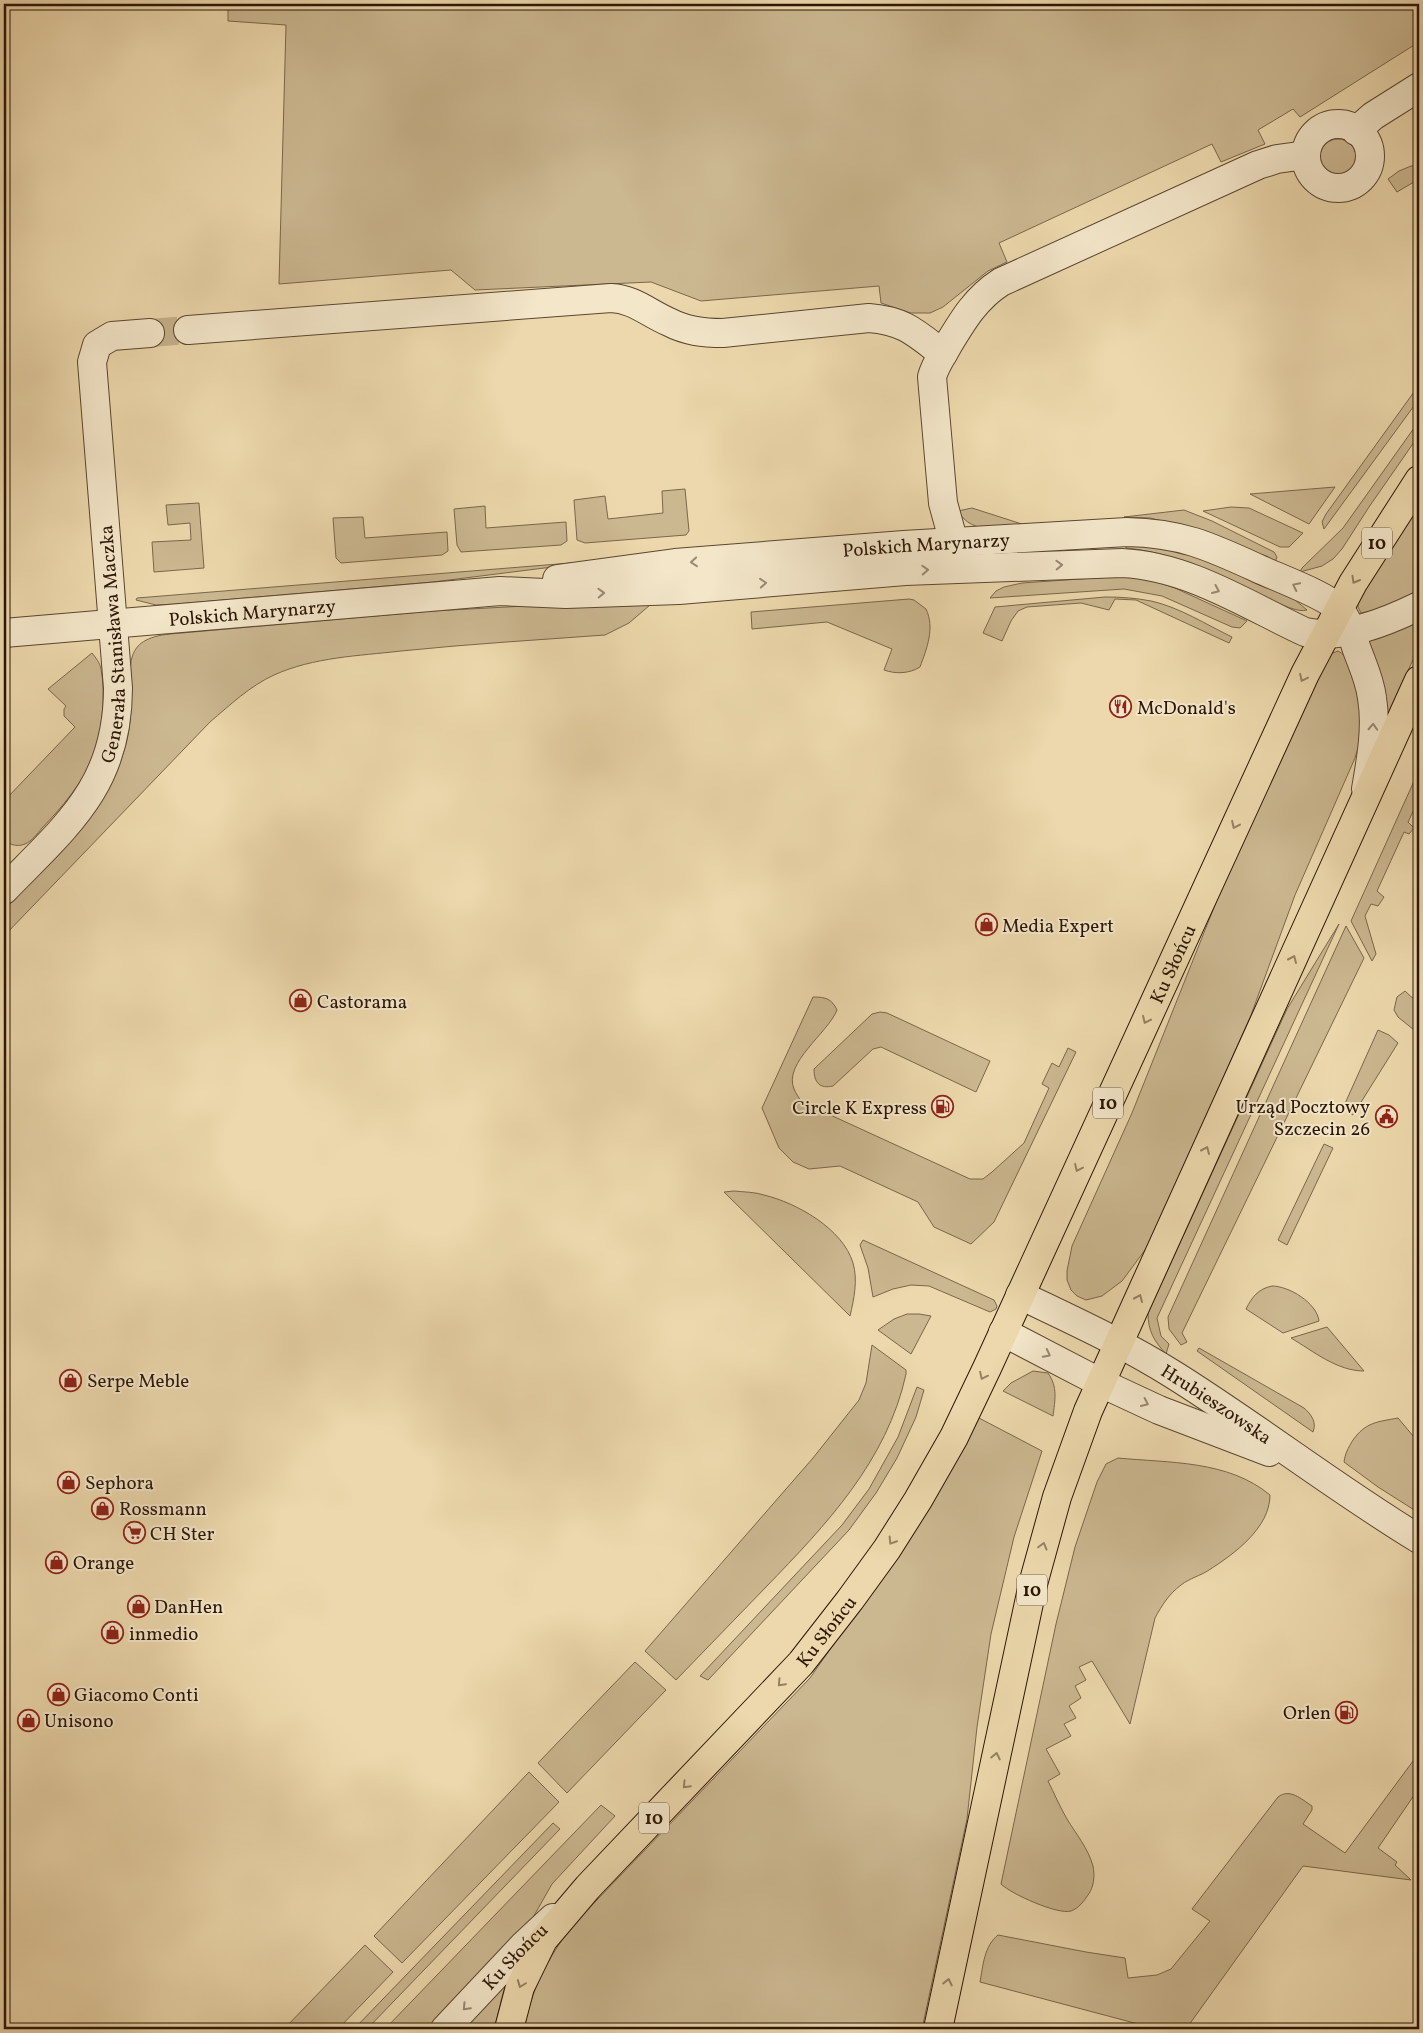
<svg xmlns="http://www.w3.org/2000/svg" width="1423" height="2033" font-family="Vollkorn,serif">
<style>
.green{fill:#cbb790;stroke:#7b664b}
.lines{fill:none;stroke-linecap:round;stroke-linejoin:round}
.minor-tunnel{stroke:#c5b18b;stroke-width:28;stroke-dasharray:28 14;stroke-linecap:butt}
.minor-casing{stroke:#5b4630;stroke-width:30}
.major-casing{stroke:#2b1606;stroke-width:30}
.minor{stroke:#f3e6c9;stroke-width:28}
.major{stroke:#ecd8ac;stroke-width:28}
.oneway{stroke:#998871}
.oneway2{stroke:#958161}
.labels{text-anchor:middle;stroke-width:4;stroke-linejoin:round;paint-order:stroke}
.shield{fill:#f3e6c9;stroke:#675440;stroke-width:1}
.shield-label{font-size:18px;font-weight:bold;fill:#2b1606}
.street-label{font-size:19px;fill:#2b1606;stroke:#f3e6c9}
.poi-label{font-size:19px;fill:#2b1606;stroke:#f3e6c9;text-anchor:start}
</style>
<rect width="100%" height="100%" fill="#ecd8ac"/>
<filter id="stains"><feTurbulence type="fractalNoise" baseFrequency=".004" numOctaves="4"/><feColorMatrix values="0 0 0 0 .2 0 0 0 0 .09 0 0 0 0 .02 0 0 0 .5 -.17"/></filter>
<radialGradient id="worn" r=".72"><stop offset=".6" stop-color="#630" stop-opacity="0"/><stop offset="1" stop-color="#630" stop-opacity=".3"/></radialGradient>
<g class="green">
<polygon points="228,4 1419,4 1419,42 1300,117 1293,109 1258,130 1265,144 1221,162 1212,144 999,243 1007,262 988,271 943,307 930,313 911,313 881,303 879,286 701,301 651,282 475,290 451,270 279,284 286,25 228,21"/>
<circle cx="1338" cy="157" r="18"/>
<polygon points="1411,166 1419,166 1419,179 1397,192 1388,179 1399,171"/>
<polygon points="1419,385 1419,399 1324,529 1322,522 1326,514"/>
<polygon points="1419,421 1419,435 1369,507 1342,549 1333,559 1322,566 1300,572 1302,568 1343,528"/>
<polygon points="1335,487 1309,524 1250,494"/>
<polygon points="685,489 689,531 686,535 585,543 577,540 574,500 605,496 608,519 663,513 662,491"/>
<polygon points="1419,502 1419,592 1390,607 1361,613 1358,607 1358,602"/>
<polygon points="199,503 204,568 154,572 152,542 191,540 190,523 168,525 166,505"/>
<polygon points="485,506 486,528 566,522 567,541 561,545 461,552 457,545 454,509"/>
<polygon points="1231,507 1249,508 1303,533 1289,547 1280,547 1203,511"/>
<path d="M 972,508 L 1028,526 C 1003,528 972,536 958,511 Z"/>
<polygon points="1184,510 1212,521 1274,552 1277,557 1274,565 1196,529 1150,518 1124,517"/>
<polygon points="363,517 365,538 447,532 448,551 442,555 341,563 336,558 333,518"/>
<path d="M 1126,545 L 1151,545 L 1198,554 L 1294,599 L 1307,610 C 1298,613 1281,604 1271,600 C 1221,576 1182,554 1126,548 Z"/>
<polygon points="608,560 433,582 176,604 156,605 136,600 137,598"/>
<polygon points="1124,576 1151,580 1175,588 1247,621 1240,628 1232,627 1162,596 1124,589 990,598 996,591 1004,587 1022,583"/>
<path d="M 1105,597 C 1121,597 1136,598 1151,601 C 1179,607 1207,625 1232,637 L 1229,643 L 1136,600 L 1115,599 L 1109,610 L 1081,603 L 1027,607 L 1018,611 L 1011,621 L 1002,641 L 983,633 L 995,607 Z"/>
<path d="M 657,599 L 629,623 L 605,635 C 537,640 469,644 401,651 C 358,656 314,657 274,675 C 250,686 230,705 210,722 L 4,936 L 4,910 C 50,863 103,819 123,754 C 129,736 131,719 131,701 C 131,665 122,639 170,634 L 432,611 Z"/>
<path d="M 909,599 L 914,600 L 926,609 C 935,628 927,648 920,667 C 909,674 895,674 884,670 L 892,649 L 827,622 L 752,629 L 751,612 Z"/>
<polygon points="1419,617 1419,647 1383,724 1361,636"/>
<path d="M 1338,651 C 1358,660 1363,715 1360,735 C 1360,743 1357,751 1355,758 L 1295,895 L 1251,1015 L 1148,1246 L 1122,1281 L 1102,1296 L 1086,1300 L 1077,1296 L 1071,1290 L 1067,1280 L 1067,1271 L 1072,1246 L 1132,1113 L 1227,875 L 1330,654 Z"/>
<path d="M 92,653 C 96,658 100,663 101,669 C 106,694 102,734 93,757 C 82,784 62,807 42,828 C 37,834 32,841 25,844 C 18,847 11,845 4,841 L 4,801 L 75,727 L 64,716 L 64,709 L 66,706 L 48,689 Z"/>
<polygon points="1419,770 1419,799 1408,822 1414,828 1409,834 1404,832 1377,891 1384,897 1378,906 1371,904 1365,916 1376,954 1372,961 1351,921"/>
<path d="M 1339,924 L 1157,1318 L 1161,1336 L 1169,1344 L 1166,1354 C 1154,1341 1148,1331 1148,1313 L 1287,1009 Z"/>
<polygon points="1346,926 1364,958 1182,1333 1187,1342 1181,1345 1169,1329 1168,1317"/>
<polygon points="1405,991 1419,1004 1419,1034 1398,1017 1394,1010 1397,997"/>
<path d="M 813,997 C 826,997 832,999 837,1010 C 828,1033 783,1063 794,1089 C 796,1094 799,1098 802,1102 L 970,1179 L 983,1179 L 992,1172 L 1024,1143 L 1049,1088 L 1042,1084 L 1052,1063 L 1059,1067 L 1068,1048 L 1076,1052 L 994,1222 L 971,1244 L 934,1227 L 918,1202 L 840,1166 L 809,1169 L 793,1162 L 779,1148 L 762,1108 Z"/>
<path d="M 880,1012 L 887,1013 L 990,1061 L 976,1092 L 881,1047 L 873,1049 L 833,1086 C 820,1089 814,1083 814,1069 L 872,1014 Z"/>
<polygon points="1378,1030 1389,1035 1398,1043 1353,1115 1343,1108"/>
<polygon points="1324,1144 1333,1148 1287,1245 1278,1240"/>
<path d="M 734,1191 C 744,1192 755,1192 764,1195 C 797,1203 843,1229 853,1263 C 858,1280 854,1299 850,1316 L 724,1192 Z"/>
<polygon points="863,1240 994,1300 997,1306 996,1309 990,1312 929,1286 911,1285 893,1289 873,1297 868,1268 860,1245"/>
<path d="M 1272,1286 C 1289,1286 1317,1303 1319,1321 L 1283,1333 L 1246,1309 C 1252,1297 1258,1289 1272,1286 Z"/>
<polygon points="907,1314 919,1314 931,1316 911,1354 878,1330 894,1319"/>
<path d="M 1327,1327 L 1364,1371 C 1337,1371 1313,1351 1291,1338 Z"/>
<path d="M 872,1345 L 906,1370 L 906,1374 C 887,1461 826,1525 766,1587 C 736,1618 706,1649 676,1680 L 645,1651 L 813,1458 L 859,1400 L 866,1383 Z"/>
<path d="M 1199,1348 L 1304,1408 C 1311,1414 1317,1422 1313,1432 L 1197,1351 Z"/>
<path d="M 1033,1371 L 1048,1373 C 1058,1387 1055,1400 1053,1416 L 1003,1391 L 1011,1383 Z"/>
<polygon points="917,1387 924,1390 916,1417 897,1458 876,1493 849,1530 708,1680 700,1676 842,1525 869,1489 898,1437"/>
<path d="M 979,1418 L 1042,1451 L 1014,1537 L 991,1634 L 977,1727 L 967,1819 L 922,2029 L 524,2029 C 531,1990 548,1958 572,1926 L 810,1678 L 928,1509 Z"/>
<path d="M 1398,1418 L 1419,1443 L 1419,1513 L 1378,1487 L 1344,1462 C 1345,1454 1348,1448 1353,1440 C 1366,1422 1377,1422 1398,1418 Z"/>
<path d="M 1118,1458 C 1169,1463 1228,1460 1270,1495 C 1270,1528 1234,1554 1209,1570 C 1200,1576 1190,1578 1181,1585 C 1169,1594 1162,1605 1155,1618 L 1130,1724 L 1092,1661 L 1079,1667 L 1086,1680 L 1075,1686 L 1081,1698 L 1069,1706 L 1076,1718 L 1064,1724 L 1071,1736 L 1046,1749 L 1060,1774 L 1048,1781 C 1054,1793 1060,1807 1067,1819 C 1076,1834 1088,1848 1093,1866 C 1095,1876 1094,1887 1088,1895 C 1084,1901 1079,1908 1071,1911 C 1058,1915 1011,1894 1001,1884 L 1056,1624 L 1075,1547 L 1097,1482 L 1106,1464 Z"/>
<polygon points="635,1662 666,1690 567,1793 538,1763"/>
<path d="M 1419,1753 L 1419,1788 L 1378,1848 L 1397,1862 L 1395,1865 L 1411,1880 L 1303,1866 L 1186,2029 L 1157,2029 L 980,1982 C 983,1966 984,1946 998,1935 L 1086,1952 L 1125,1958 L 1128,1978 L 1157,1975 L 1171,1969 L 1210,1921 L 1192,1909 L 1278,1797 C 1290,1788 1301,1799 1312,1806 L 1312,1810 L 1303,1824 L 1345,1853 Z"/>
<polygon points="529,1772 559,1802 402,1963 374,1936"/>
<polygon points="601,1805 615,1816 552,1884 527,1928 429,2029 385,2029"/>
<polygon points="553,1823 560,1829 367,2029 354,2029"/>
<polygon points="365,1945 393,1972 338,2029 284,2029"/>
<polygon points="506,1982 494,2029 458,2029"/>
</g>
<g class="lines">
<polyline class="minor-tunnel" points="150,333 188,330"/>
<defs>
<g id="minor">
<circle cx="1338" cy="156" r="32"/>
<polyline points="1356,131 1373,116 1419,87"/>
<path d="M 188,330 L 611,298 C 634,299 648,313 669,322 C 686,331 703,333 723,333 L 869,318 C 905,321 916,333 943,354"/>
<path d="M 954,543 L 943,503 L 932,377 C 935,365 942,356 948,345 C 963,320 976,298 1001,282 L 1258,165 L 1277,159 L 1306,155"/>
<path id="s1" d="M 557,579 L 675,563 L 904,545 L 1127,532 C 1181,533 1209,546 1257,568 C 1276,577 1326,595 1339,609 C 1348,619 1352,634 1356,647 C 1362,664 1370,680 1372,698 C 1377,727 1371,760 1366,789"/>
<path id="s2" d="M 4,633 L 500,591 L 566,594 L 679,590 L 905,571 L 1122,563 C 1188,566 1247,605 1305,632 C 1342,640 1386,622 1419,606"/>
<path id="s3" d="M 4,890 C 67,825 118,786 118,688 L 92,362 L 97,345 L 112,336 L 150,333"/>
<path id="s4" d="M 1020,1295 C 1072,1320 1125,1344 1174,1375 C 1257,1427 1335,1488 1419,1539"/>
<polyline points="1003,1332 1101,1383 1159,1410 1269,1452"/>
<path id="s5" d="M 445,2029 L 523,1946 L 553,1918"/>
</g>
<g id="major">
<path id="s6" d="M 509,2029 L 520,1987 L 543,1940 L 588,1887 L 801,1663 L 850,1600 L 887,1549 L 918,1500 L 954,1437 L 987,1368 L 1305,674 L 1353,583 L 1419,480"/>
<polyline points="938,2029 1033,1584 1057,1497 1088,1411 1419,680"/>
</g>
</defs>
<use href="#minor" class="minor-casing"/>
<use href="#major" class="major-casing"/>
<use href="#minor" class="minor"/>
<use href="#major" class="major"/>
</g>
<defs><path id="oneway-chevron" d="M-2-3.5L2.5 0L-2 3.5" fill="none" stroke-width="1.6" stroke-linecap="round" stroke-linejoin="round" transform="scale(1.25)"/></defs>
<g class="oneway">
<use href="#oneway-chevron" transform="translate(694 562) rotate(175)"/>
<use href="#oneway-chevron" transform="translate(1059 565) rotate(-2)"/>
<use href="#oneway-chevron" transform="translate(925 570) rotate(-3)"/>
<use href="#oneway-chevron" transform="translate(763 583) rotate(-5)"/>
<use href="#oneway-chevron" transform="translate(1296 586) rotate(-154)"/>
<use href="#oneway-chevron" transform="translate(1216 590) rotate(24)"/>
<use href="#oneway-chevron" transform="translate(601 593) rotate(-2)"/>
<use href="#oneway-chevron" transform="translate(1373 727) rotate(-87)"/>
<use href="#oneway-chevron" transform="translate(1047 1354) rotate(27)"/>
<use href="#oneway-chevron" transform="translate(1145 1403) rotate(25)"/>
<use href="#oneway-chevron" transform="translate(466 2007) rotate(133)"/>
</g>
<g class="oneway2">
<use href="#oneway-chevron" transform="translate(1355 580) rotate(120)"/>
<use href="#oneway-chevron" transform="translate(1303 678) rotate(115)"/>
<use href="#oneway-chevron" transform="translate(1235 825) rotate(115)"/>
<use href="#oneway-chevron" transform="translate(1293 959) rotate(-66)"/>
<use href="#oneway-chevron" transform="translate(1146 1020) rotate(115)"/>
<use href="#oneway-chevron" transform="translate(1206 1150) rotate(-66)"/>
<use href="#oneway-chevron" transform="translate(1078 1168) rotate(115)"/>
<use href="#oneway-chevron" transform="translate(1139 1298) rotate(-66)"/>
<use href="#oneway-chevron" transform="translate(983 1376) rotate(116)"/>
<use href="#oneway-chevron" transform="translate(892 1541) rotate(122)"/>
<use href="#oneway-chevron" transform="translate(1043 1546) rotate(-75)"/>
<use href="#oneway-chevron" transform="translate(781 1683) rotate(133)"/>
<use href="#oneway-chevron" transform="translate(996 1756) rotate(-78)"/>
<use href="#oneway-chevron" transform="translate(686 1785) rotate(134)"/>
<use href="#oneway-chevron" transform="translate(948 1982) rotate(-78)"/>
<use href="#oneway-chevron" transform="translate(521 1984) rotate(111)"/>
</g>
<defs>
<symbol id="restaurant-ring" viewBox="-11 -11 22 22"><circle r="9.5" fill="#f3e6c9" stroke="#8f2418" stroke-width="1.5"/><path d="M-5-6h1v4h1v-4h1v4h1v-4h1v5L-1.5 .5V6h-2V.5L-5-1ZM5-6V6H3V1.5H1.5Q1.5-4 5-6Z" fill="#8f2418"/></symbol>
<symbol id="shop-ring" viewBox="-11 -11 22 22"><circle r="9.5" fill="#f3e6c9" stroke="#8f2418" stroke-width="1.5"/><path d="M-5-2.5h2.3a2.7 3.5 0 0 1 5.4 0H5L5.5 6h-11ZM-1.5-2.5h3a1.5 2.3 0 0 0-3 0Z" fill="#8f2418"/></symbol>
<symbol id="fuel-ring" viewBox="-11 -11 22 22"><circle r="9.5" fill="#f3e6c9" stroke="#8f2418" stroke-width="1.5"/><path d="M-5.5-6h7V0h2V4h1.3V-2.5L3-4.5l.8-.8L6-3V5H2.5V1h-1V6h-7ZM-4.2-4.7v3.2H.2V-4.7Z" fill="#8f2418"/></symbol>
<symbol id="civic-ring" viewBox="-11 -11 22 22"><circle r="9.5" fill="#f3e6c9" stroke="#8f2418" stroke-width="1.5"/><path d="M-.6-6.5H3V-4.5H.6V-3L4-1V1h2V6H-6V1h2V-1L-.6-3ZM-1.2 2.5V6h2.4V2.5Z" fill="#8f2418"/></symbol>
<symbol id="supermarket-ring" viewBox="-11 -11 22 22"><circle r="9.5" fill="#f3e6c9" stroke="#8f2418" stroke-width="1.5"/><path d="M-6-5.5h2.5l.6 2H6L4.5 2H-2.5L-4.4-4H-6ZM-1.5 3.2a1.3 1.3 0 1 0 .1 0ZM3 3.2a1.3 1.3 0 1 0 .1 0Z" fill="#8f2418"/></symbol>
</defs>
<g fill-rule="evenodd">
<use href="#restaurant-ring" x="1108" y="694" width="25" height="25"/>
<use href="#shop-ring" x="974" y="912" width="25" height="25"/>
<use href="#shop-ring" x="288" y="988" width="25" height="25"/>
<use href="#fuel-ring" x="930" y="1094" width="25" height="25"/>
<use href="#civic-ring" x="1374" y="1104" width="25" height="25"/>
<use href="#shop-ring" x="58" y="1368" width="25" height="25"/>
<use href="#shop-ring" x="56" y="1470" width="25" height="25"/>
<use href="#shop-ring" x="90" y="1496" width="25" height="25"/>
<use href="#supermarket-ring" x="122" y="1520" width="25" height="25"/>
<use href="#shop-ring" x="44" y="1550" width="25" height="25"/>
<use href="#shop-ring" x="126" y="1594" width="25" height="25"/>
<use href="#shop-ring" x="100" y="1620" width="25" height="25"/>
<use href="#shop-ring" x="46" y="1682" width="25" height="25"/>
<use href="#fuel-ring" x="1334" y="1700" width="25" height="25"/>
<use href="#shop-ring" x="16" y="1708" width="25" height="25"/>
</g>
<g class="labels">
<g class="shield">
<rect x="1362" y="527.5" width="30" height="31" rx="4"/>
<rect x="1093" y="1087.5" width="30" height="31" rx="4"/>
<rect x="1017" y="1574.5" width="30" height="31" rx="4"/>
<rect x="639" y="1802.5" width="30" height="31" rx="4"/>
</g>
<g class="shield-label">
<text x="1377" y="549">10</text>
<text x="1108" y="1109">10</text>
<text x="1032" y="1596">10</text>
<text x="654" y="1824">10</text>
</g>
<g class="street-label">
<text dy="7" stroke="none"><textPath href="#s1" startOffset="371">Polskich Marynarzy</textPath></text>
<text dy="7" stroke="none"><textPath href="#s2" startOffset="249">Polskich Marynarzy</textPath></text>
<text dy="7" stroke="none"><textPath href="#s3" startOffset="284">Generała Stanisława Maczka</textPath></text>
<text dy="7" stroke="none"><textPath href="#s6" startOffset="1269">Ku Słońcu</textPath></text>
<text dy="7" stroke="none"><textPath href="#s4" startOffset="225">Hrubieszowska</textPath></text>
<text dy="7" stroke="none"><textPath href="#s6" startOffset="515">Ku Słońcu</textPath></text>
<text dy="7" stroke="none"><textPath href="#s5" startOffset="101">Ku Słońcu</textPath></text>
</g>
<g class="poi-label">
<text x="1137" y="714">McDonald's</text>
<text x="1002" y="932">Media Expert</text>
<text x="317" y="1008">Castorama</text>
<text x="1370" y="1113" text-anchor="end">Urząd Pocztowy<tspan x="1370" dy="22">Szczecin 26</tspan></text>
<text x="927" y="1114" text-anchor="end">Circle K Express</text>
<text x="87" y="1387">Serpe Meble</text>
<text x="85" y="1489">Sephora</text>
<text x="119" y="1515">Rossmann</text>
<text x="150" y="1540">CH Ster</text>
<text x="73" y="1569">Orange</text>
<text x="154" y="1613">DanHen</text>
<text x="129" y="1640">inmedio</text>
<text x="74" y="1701">Giacomo Conti</text>
<text x="1331" y="1719" text-anchor="end">Orlen</text>
<text x="44" y="1727">Unisono</text>
</g>
</g>
<rect width="1423" height="2033" fill="none" stroke="#ecd8ac" stroke-width="20"/>
<rect x="5" y="5" width="1413" height="2023" fill="none" stroke="#2b1606" stroke-width="2.5"/>
<rect x="10" y="10" width="1403" height="2013" fill="none" stroke="#2b1606"/>
<rect width="100%" height="100%" filter="url(#stains)"/>
<rect width="100%" height="100%" fill="url(#worn)"/>
</svg>
